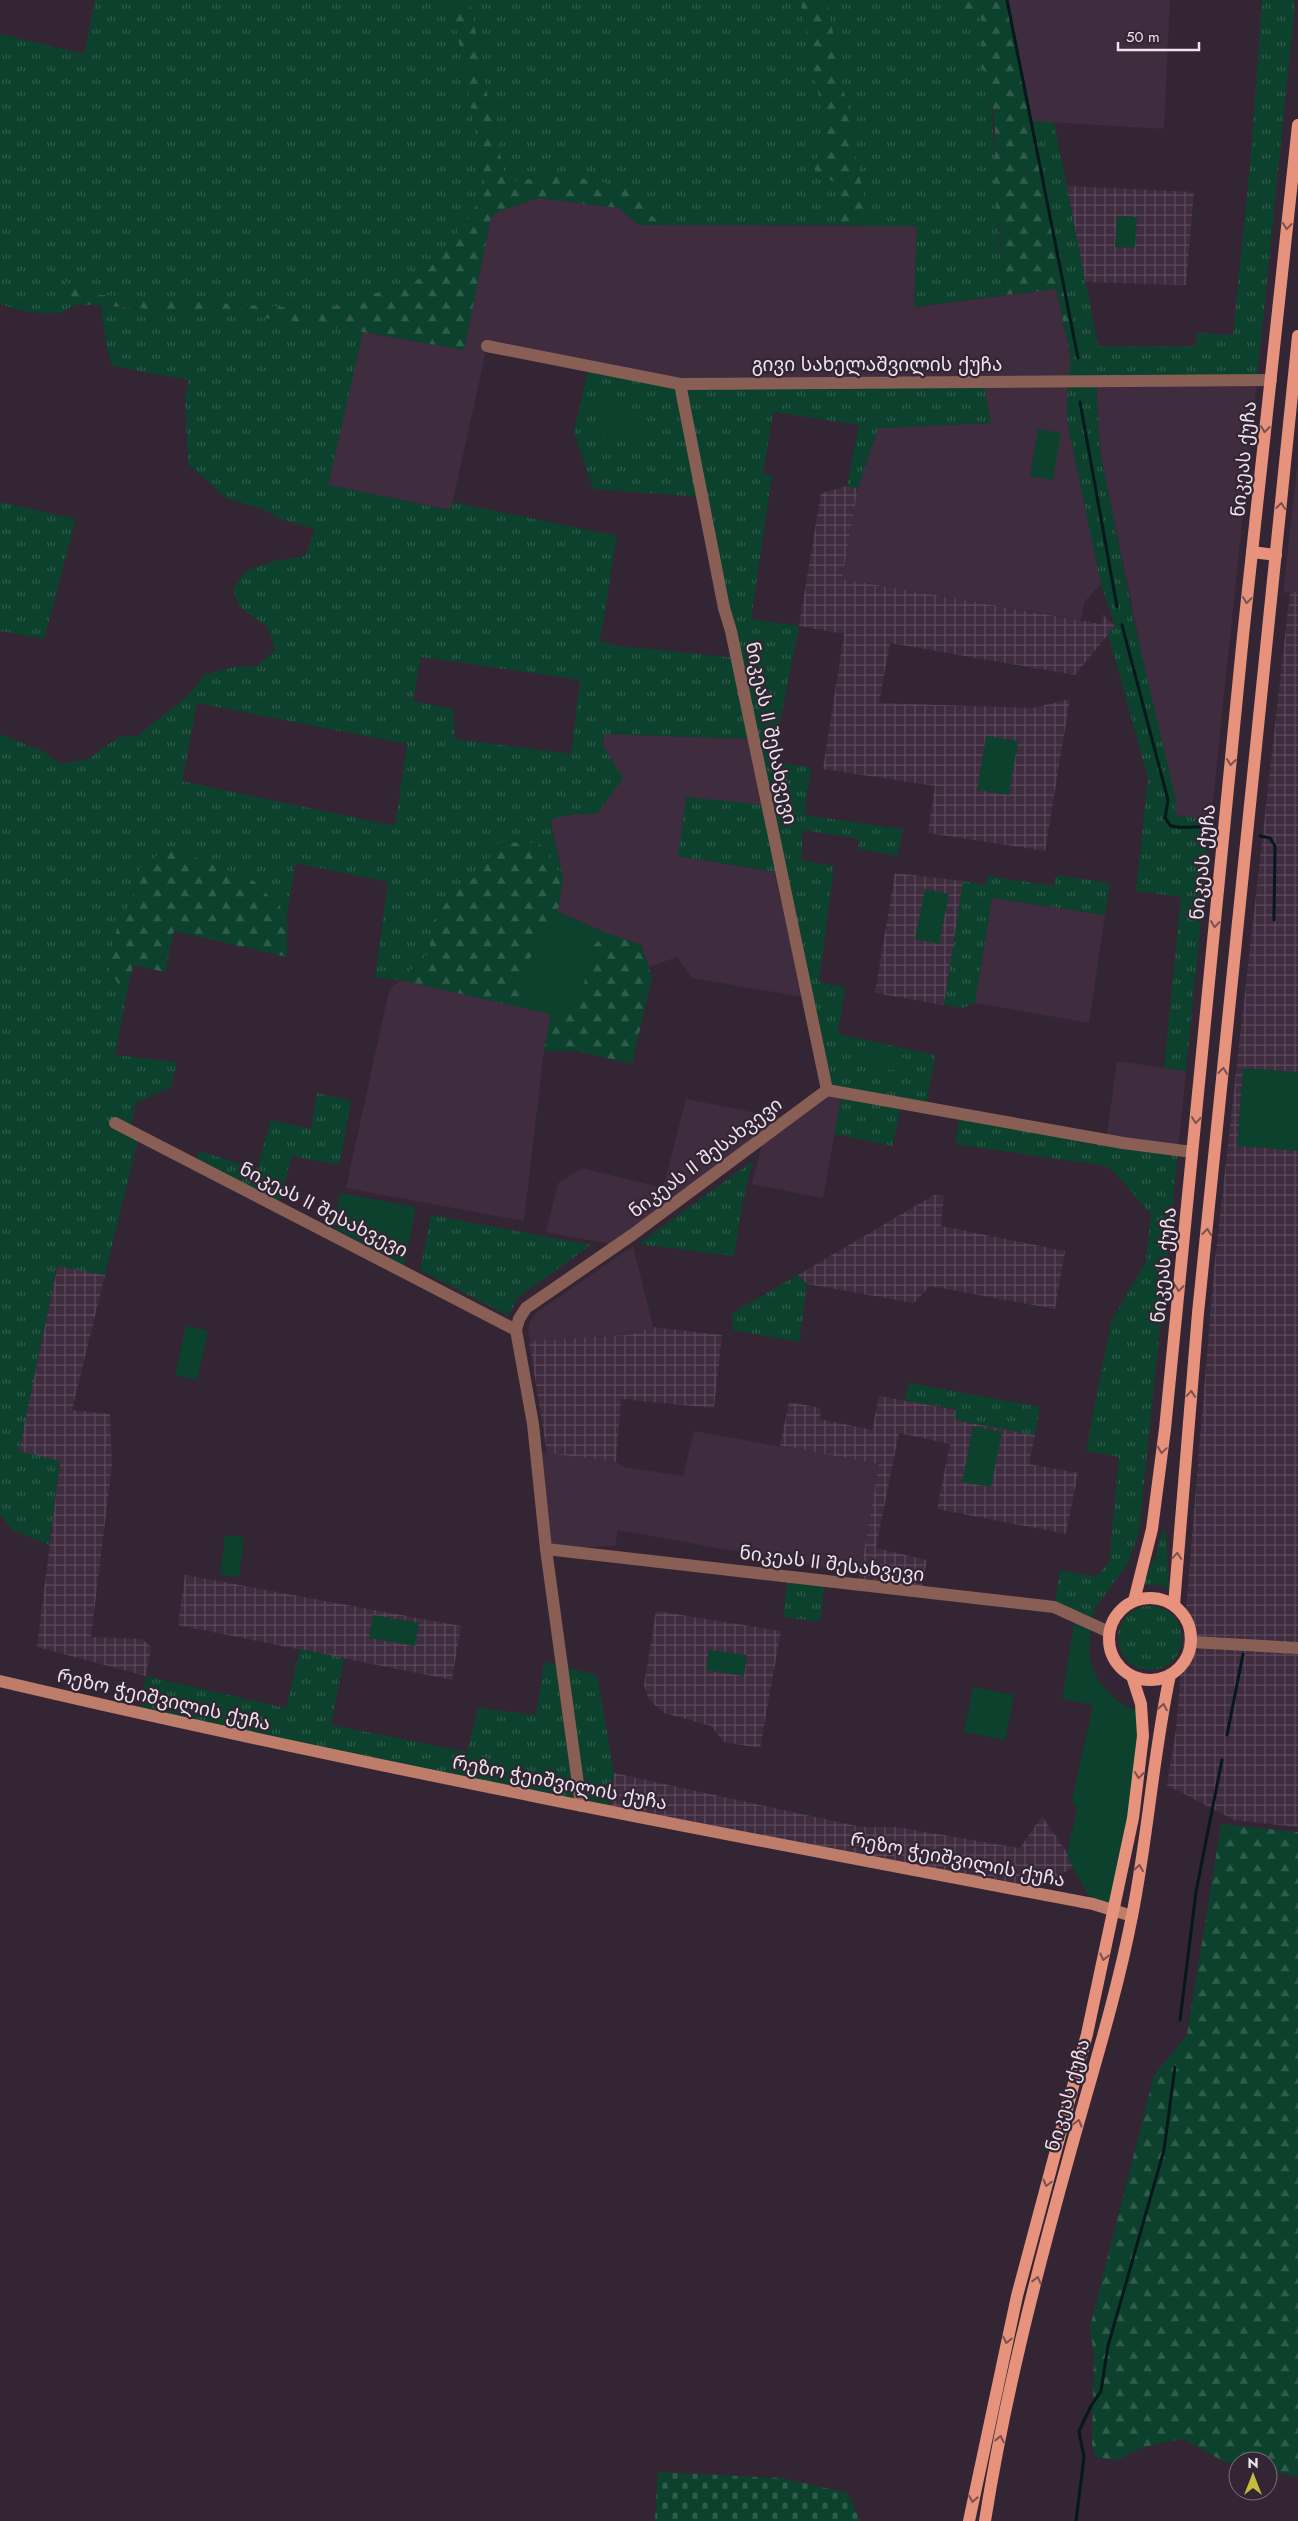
<svg xmlns="http://www.w3.org/2000/svg" width="1298" height="2521" font-family="Jost,'Noto Sans Georgian',sans-serif">
<style>
.built{fill:#3f2c3f}
.industrial{fill:url(#industrial-grid)}
.grass{fill:url(#grass-tufts);fill-rule:evenodd}
.forest{fill:url(#forest-firs)}
.cemetery{fill:url(#cemetery-stones)}
.green{fill:#0c412d}
.lines{fill:none;stroke-linecap:round;stroke-linejoin:round}
.stream{stroke:#06181c;stroke-width:3}
.minor{stroke:#895f55;stroke-width:12}
.secondary{stroke:#be7c6b;stroke-width:12}
.primary{stroke:#e7927c;stroke-width:12}
.oneway{stroke:#7b5150}
.labels{text-anchor:middle;stroke-width:4.5;stroke-linejoin:round;paint-order:stroke}
.street-label{font-size:19px;fill:#ede4ed;stroke:#332533}
</style>
<defs>
<pattern id="industrial-grid" width="8" height="8" patternUnits="userSpaceOnUse" patternTransform="scale(1.25)"><rect width="8" height="8" fill="#3f2c3f"/><path d="M0 4h8M4 0v8" fill="none" stroke="#5b4a5b"/></pattern>
<pattern id="grass-tufts" width="24" height="20" patternUnits="userSpaceOnUse" patternTransform="scale(1.25)"><rect width="24" height="20" fill="#0c412d"/><path d="M3 7l-1-3M5 7V3M7 7l1-3M15 17l-1-3M17 17v-4M19 17l1-3" fill="none" stroke="#305c4c"/></pattern>
<pattern id="forest-firs" width="22" height="20" patternUnits="userSpaceOnUse" patternTransform="scale(1.25)"><rect width="22" height="20" fill="#0c412d"/><path d="M5 1l3.5 6h-7zM16 11l3.5 6h-7z" fill="#305c4c"/></pattern>
<pattern id="cemetery-stones" width="16" height="16" patternUnits="userSpaceOnUse" patternTransform="scale(1.25)"><rect width="16" height="16" fill="#0c412d"/><path d="M2 7V4a2 2 0 0 1 4 0v3zM10 15v-3a2 2 0 0 1 4 0v3z" fill="#305c4c"/></pattern>
</defs>
<rect width="100%" height="100%" fill="#332533"/>
<g class="built">
<polygon points="1007,0 1170,0 1164,129 1031,121"/>
<polygon points="538,198 619,208 638,225 917,226 914,307 1056,289 1071,359 1067,421 1101,584 1085,601 1081,620 842,579 858,488 878,428 991,423 983,383 680,384 487,346 451,510 328,485 363,332 464,350 491,217 500,211"/>
<polygon points="1257,380 1211,820 1175,815 1100,451 1096,382"/>
<polygon points="1298,460 1298,592 1283,593"/>
<polygon points="604,734 754,739 767,805 678,856 781,873 808,998 692,978 677,957 649,967 641,945 606,933 558,912 563,877 550,819 573,814 597,814"/>
<polygon points="992,898 1105,915 1089,1023 975,1003"/>
<polygon points="400,980 551,1014 544,1051 524,1221 346,1188 389,990"/>
<polygon points="1117,1061 1186,1071 1178,1151 1106,1140"/>
<polygon points="827,1090 842,1092 823,1198 752,1184 764,1137 615,1245 546,1232 558,1183 582,1168 663,1188 686,1099 786,1119"/>
<polygon points="633,1246 653,1327 629,1335 530,1341 528,1332 530,1322 537,1312"/>
<polygon points="694,1431 879,1464 860,1574 618,1530 615,1546 546,1549 536,1451 616,1462 625,1467 683,1476"/>
</g>
<g class="industrial">
<polygon points="1067,186 1194,192 1186,285 1085,282"/>
<polygon points="847,486 858,488 842,579 1101,624 1103,615 1115,626 1075,675 890,643 879,703 1033,708 1070,699 1045,851 928,833 935,786 823,769 844,634 799,626 821,493"/>
<polygon points="1290,592 1298,592 1298,1827 1234,1820 1167,1785 1176,1730 1214,1269"/>
<polygon points="895,873 963,881 944,1005 875,993"/>
<polygon points="934,1195 944,1196 941,1226 1065,1251 1055,1309 930,1286 914,1303 807,1284 798,1275"/>
<polygon points="58,1265 105,1275 72,1410 110,1414 112,1465 91,1637 142,1639 151,1647 146,1676 37,1647 60,1462 18,1451"/>
<polygon points="653,1327 722,1335 714,1408 621,1399 616,1462 547,1453 529,1341 629,1335"/>
<polygon points="879,1396 957,1410 955,1420 1035,1435 1029,1464 1078,1473 1066,1534 937,1509 950,1444 899,1433 876,1548 927,1560 921,1592 855,1585 860,1574 879,1464 780,1446 789,1402 821,1408 820,1419 872,1430"/>
<polygon points="185,1575 461,1626 452,1680 178,1625"/>
<polygon points="656,1611 781,1631 760,1748 724,1742 711,1726 664,1713 649,1700 644,1685"/>
<polygon points="614,1773 861,1827 896,1827 1020,1848 1042,1816 1067,1853 1073,1868 1033,1888 610,1810"/>
</g>
<g class="grass">
<polygon points="95,0 451,0 485,183 474,211 422,278 324,310 86,294 62,280 66,291 77,304 60,313 40,313 19,310 0,304 0,34 84,54"/>
<polygon points="470,0 800,0 824,122 824,143 814,163 816,178 835,181 841,225 660,225 627,187 506,181 484,80"/>
<polygon points="827,0 954,0 964,12 980,15 984,30 979,59 991,93 998,230 1006,295 914,307 917,226 869,226"/>
<polygon points="1262,0 1294,0 1295,3 1257,380 1096,382 1100,451 1134,621 1176,800 1175,815 1211,820 1186,1071 1164,1068 1181,897 1136,891 1148,778 1108,634 1115,626 1101,584 1067,421 1068,382 1078,358 1031,121 1054,122 1098,346 1196,346 1197,333 1233,335 1251,154"/>
<path d="M 101,306 L 252,316 L 363,332 L 328,485 L 450,510 L 452,502 L 617,536 L 600,641 L 618,646 L 736,658 L 703,497 L 593,489 L 574,432 L 589,366 L 680,384 L 983,382 L 991,423 L 878,428 L 858,488 L 847,486 L 859,425 L 773,412 L 763,474 L 772,475 L 751,619 L 799,626 L 772,761 L 811,768 L 804,815 L 903,829 L 898,856 L 858,849 L 859,839 L 803,830 L 801,860 L 834,866 L 819,982 L 845,987 L 838,1034 L 935,1055 L 926,1107 L 902,1103 L 892,1146 L 834,1134 L 842,1093 L 827,1090 L 782,873 L 678,856 L 686,797 L 767,805 L 754,739 L 604,734 L 602,744 L 623,778 L 597,814 L 573,814 L 550,820 L 563,877 L 539,843 L 499,842 L 479,875 L 455,890 L 430,926 L 430,952 L 400,980 L 375,978 L 388,882 L 295,863 L 287,915 L 254,881 L 169,847 L 140,868 L 131,903 L 117,928 L 108,967 L 126,997 L 115,1055 L 177,1062 L 171,1087 L 136,1103 L 130,1131 L 139,1135 L 105,1275 L 57,1266 L 19,1451 L 60,1461 L 49,1545 L 13,1530 L 0,1515 L 0,734 L 43,751 L 60,764 L 88,759 L 119,737 L 138,736 C 160,715 189,701 204,675 L 234,667 L 257,666 L 275,650 L 268,627 L 240,607 L 233,590 L 244,572 L 274,561 L 305,556 L 315,529 L 280,519 L 263,509 L 226,498 L 188,464 L 185,397 L 189,380 L 112,366 L 106,346 ZM 421,657 L 580,680 L 571,754 L 455,739 L 453,709 L 413,701 ZM 197,703 L 407,744 L 395,826 L 182,781 Z"/>
<polygon points="0,502 76,519 44,639 0,631"/>
<polygon points="1056,875 1110,883 1105,915 992,898 975,1003 962,1008 944,1005 963,881 986,885 987,876 1054,886"/>
<polygon points="317,1093 351,1101 339,1165 292,1156 278,1206 196,1164 199,1151 257,1169 271,1120 311,1129"/>
<polygon points="960,1113 1178,1151 1139,1532 1128,1563 1095,1608 1092,1624 1054,1607 1060,1570 1096,1577 1109,1562 1119,1457 1086,1451 1111,1322 1146,1261 1151,1214 1114,1172 1106,1166 955,1144"/>
<polygon points="753,1161 743,1199 734,1256 638,1244"/>
<polygon points="431,1215 591,1245 517,1298 509,1316 420,1270"/>
<polygon points="798,1275 807,1284 799,1342 733,1330 732,1313"/>
<polygon points="909,1383 1040,1407 1035,1435 955,1420 956,1409 904,1400"/>
<polygon points="1162,1530 1166,1531 1169,1589 1161,1585 1142,1585 1156,1555"/>
<polygon points="788,1578 825,1582 820,1622 783,1617"/>
<circle cx="1150" cy="1638" r="32"/>
<polygon points="300,1649 344,1658 331,1725 467,1752 478,1708 536,1715 544,1662 597,1675 614,1773 610,1810 140,1714 146,1676 286,1708"/>
</g>
<g class="forest">
<polygon points="451,0 470,0 484,80 506,181 569,176 627,187 660,225 638,225 619,208 538,198 500,211 491,217 464,350 363,332 252,316 77,304 66,291 61,280 86,294 324,310 422,278 474,211 485,183"/>
<polygon points="800,0 827,0 869,226 841,225 835,181 816,178 814,163 824,143 824,122"/>
<polygon points="954,0 1007,0 1078,358 1079,381 1068,382 1071,359 1056,289 1006,295 994,184 995,130 991,93 979,59 984,30 980,15 964,12"/>
<polygon points="499,842 539,843 563,877 558,912 519,977 523,1008 400,980 430,952 430,926 455,890 479,875"/>
<polygon points="169,847 254,881 287,915 287,957 174,931 165,972 133,965 126,997 108,967 117,928 131,903 140,868"/>
<polygon points="606,933 641,945 652,977 632,1064 576,1051 544,1051 548,1029 574,1007 584,984 588,951"/>
<polygon points="1221,1824 1298,1832 1298,2477 1268,2470 1268,2461 1238,2461 1238,2464 1225,2462 1183,2439 1143,2447 1118,2460 1096,2457 1092,2444 1094,2356 1090,2327 1154,2075 1187,2035"/>
</g>
<polygon class="cemetery" points="658,2472 782,2478 848,2493 860,2521 655,2521"/>
<g class="green">
<polygon points="1117,216 1137,217 1135,248 1115,247"/>
<polygon points="602,401 647,412 639,442 595,431"/>
<polygon points="1038,429 1061,433 1053,480 1030,476"/>
<polygon points="986,736 1018,741 1009,795 977,790"/>
<polygon points="925,889 949,894 939,944 915,939"/>
<polygon points="558,912 606,933 588,951 584,984 574,1007 548,1029 551,1014 523,1008 519,977"/>
<polygon points="871,1051 905,1058 902,1072 868,1065"/>
<polygon points="1243,1068 1298,1072 1298,1151 1237,1146"/>
<polygon points="340,1193 416,1207 404,1266 334,1228"/>
<polygon points="186,1325 208,1331 197,1380 175,1375"/>
<polygon points="973,1426 1002,1432 991,1487 962,1482"/>
<polygon points="225,1535 244,1537 239,1577 220,1575"/>
<polygon points="373,1615 419,1623 415,1646 369,1638"/>
<path d="M 1075,1617 L 1092,1624 C 1090,1635 1088,1650 1090,1660 C 1095,1681 1119,1711 1142,1710 L 1115,1910 L 1093,1904 L 1073,1868 L 1067,1853 L 1077,1809 L 1072,1800 L 1093,1705 L 1062,1699 Z"/>
<polygon points="709,1650 747,1655 744,1676 706,1670"/>
<polygon points="973,1687 1014,1695 1005,1740 964,1732"/>
</g>
<g class="lines">
<g class="stream">
<polyline points="1007,0 1078,358"/>
<polyline points="1080,402 1117,607"/>
<path d="M 1122,625 L 1168,800 L 1165,818 L 1171,826 C 1183,829 1195,826 1208,827"/>
<polyline points="1260,836 1270,838 1275,846 1274,920"/>
<polyline points="1227,1735 1243,1654"/>
<polyline points="1180,2020 1196,1892 1222,1760"/>
<polyline points="1076,2521 1084,2457 1079,2431 1091,2406 1101,2391 1108,2346 1164,2150 1175,2067"/>
</g>
<g class="minor">
<polyline points="487,346 680,384 1271,380"/>
<polyline points="680,384 724,608 731,631 827,1090"/>
<polyline points="115,1123 516,1330"/>
<polyline points="546,1549 1054,1607 1109,1632"/>
<polyline points="1192,1642 1298,1648"/>
<polyline points="581,1806 546,1549 533,1424 516,1330 519,1319 526,1308 632,1235 827,1090 1123,1143 1192,1152"/>
</g>
<path class="secondary" d="M 0,1681 C 362,1766 728,1835 1093,1904 L 1132,1916"/>
<g class="primary">
<polyline points="1252,552 1276,555"/>
<circle cx="1150" cy="1639" r="41"/>
<polyline points="1134,1601 1152,1529 1165,1429 1243,636 1298,125"/>
<polyline points="1174,1605 1198,1313 1298,336"/>
<polyline points="969,2521 1017,2296 1087,2034 1133,1818 1143,1736 1141,1704 1132,1676"/>
<path d="M 985,2521 C 1004,2400 1035,2279 1068,2160 C 1090,2079 1116,1999 1132,1916 C 1148,1836 1153,1755 1170,1675"/>
</g>
</g>
<defs><path id="oneway-chevron" d="M-2-3.5L2.5 0L-2 3.5" fill="none" stroke-width="1.6" stroke-linecap="round" stroke-linejoin="round" transform="scale(1.25)"/></defs>
<g class="oneway">
<use href="#oneway-chevron" transform="translate(1287 226) rotate(96)"/>
<use href="#oneway-chevron" transform="translate(1265 429) rotate(96)"/>
<use href="#oneway-chevron" transform="translate(1281 506) rotate(-84)"/>
<use href="#oneway-chevron" transform="translate(1247 600) rotate(96)"/>
<use href="#oneway-chevron" transform="translate(1231 762) rotate(96)"/>
<use href="#oneway-chevron" transform="translate(1215 924) rotate(96)"/>
<use href="#oneway-chevron" transform="translate(1223 1071) rotate(-84)"/>
<use href="#oneway-chevron" transform="translate(1196 1120) rotate(96)"/>
<use href="#oneway-chevron" transform="translate(1207 1232) rotate(-84)"/>
<use href="#oneway-chevron" transform="translate(1179 1288) rotate(96)"/>
<use href="#oneway-chevron" transform="translate(1191 1394) rotate(-85)"/>
<use href="#oneway-chevron" transform="translate(1162 1450) rotate(98)"/>
<use href="#oneway-chevron" transform="translate(1177 1556) rotate(-86)"/>
<use href="#oneway-chevron" transform="translate(1163 1707) rotate(-79)"/>
<use href="#oneway-chevron" transform="translate(1139 1775) rotate(96)"/>
<use href="#oneway-chevron" transform="translate(1139 1868) rotate(-81)"/>
<use href="#oneway-chevron" transform="translate(1104 1957) rotate(103)"/>
<use href="#oneway-chevron" transform="translate(1078 2123) rotate(-74)"/>
<use href="#oneway-chevron" transform="translate(1047 2183) rotate(105)"/>
<use href="#oneway-chevron" transform="translate(1037 2280) rotate(-76)"/>
<use href="#oneway-chevron" transform="translate(1007 2340) rotate(103)"/>
<use href="#oneway-chevron" transform="translate(1000 2439) rotate(-78)"/>
<use href="#oneway-chevron" transform="translate(973 2499) rotate(100)"/>
</g>
<g class="labels">
<g class="street-label">
<text x="877" y="371">გივი სახელაშვილის ქუჩა</text>
<text transform="translate(1243 459) rotate(-84)" y="7">ნიკეას ქუჩა</text>
<text transform="translate(772 733) rotate(78)" y="7">ნიკეას II შესახვევი</text>
<text transform="translate(1202 862) rotate(-84)" y="7">ნიკეას ქუჩა</text>
<text transform="translate(705 1157) rotate(-37)" y="7">ნიკეას II შესახვევი</text>
<text transform="translate(324 1209) rotate(27)" y="7">ნიკეას II შესახვევი</text>
<text transform="translate(1163 1265) rotate(-84)" y="7">ნიკეას ქუჩა</text>
<text transform="translate(832 1563) rotate(7)" y="7">ნიკეას II შესახვევი</text>
<text transform="translate(164 1699) rotate(13)" y="7">რეზო ჭეიშვილის ქუჩა</text>
<text transform="translate(560 1782) rotate(11)" y="7">რეზო ჭეიშვილის ქუჩა</text>
<text transform="translate(958 1859) rotate(11)" y="7">რეზო ჭეიშვილის ქუჩა</text>
<text transform="translate(1067 2095) rotate(-74)" y="7">ნიკეას ქუჩა</text>
</g>
</g>
<g transform="translate(1253 2476)"><circle r="24" fill="#332533" stroke="#7d717d"/>
<path d="M0-4L9 19L0 12L-9 19Z" fill="#c5bc3d"/>
<text y="-8" font-size="14" font-weight="bold" text-anchor="middle" fill="#ede4ed">N</text>
</g>
<path d="M1118 42v8h81v-8" fill="none" stroke="#ede4ed" stroke-width="2.5"/>
<text x="1126" y="42" font-size="15" fill="#ede4ed" stroke="#332533" stroke-width="4" paint-order="stroke">50 m</text>
</svg>
